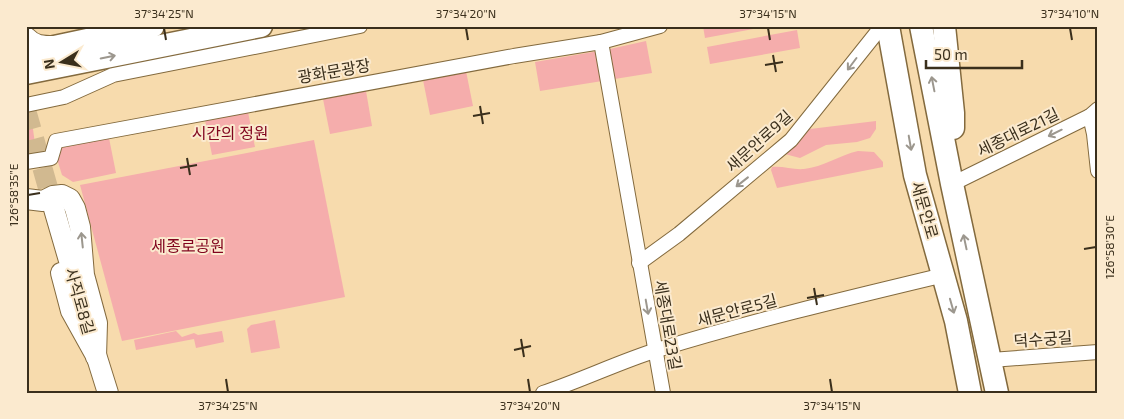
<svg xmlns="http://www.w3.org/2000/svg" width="1124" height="419" font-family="'Exo 2','Noto Sans KR',sans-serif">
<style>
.green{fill:#f5adac}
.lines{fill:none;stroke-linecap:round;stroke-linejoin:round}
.secondary-tunnel{stroke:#d1b990;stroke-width:20;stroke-dasharray:20 10;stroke-linecap:butt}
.street-casing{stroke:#836a3e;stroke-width:16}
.secondary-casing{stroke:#836a3e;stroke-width:22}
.primary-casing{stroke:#836a3e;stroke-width:25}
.street{stroke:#fff;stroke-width:14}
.secondary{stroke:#fff;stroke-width:20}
.primary{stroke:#fff;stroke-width:22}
.oneway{stroke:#9c978e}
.ticks{fill:none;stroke:#3a2f1c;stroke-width:2}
.labels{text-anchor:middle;stroke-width:4;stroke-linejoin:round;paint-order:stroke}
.street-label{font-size:16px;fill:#3a2f1c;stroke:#fbeacf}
.park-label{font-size:16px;fill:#81041e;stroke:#fbeacf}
.neatline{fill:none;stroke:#3a2f1c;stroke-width:2}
.ticks-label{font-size:12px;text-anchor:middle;fill:#3a2f1c}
</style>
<rect width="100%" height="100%" fill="#f7dbad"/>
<g class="green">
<polygon points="703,26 769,26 705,38"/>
<polygon points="797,30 800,48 710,64 707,47"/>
<polygon points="646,41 652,73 540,91 535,62 610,49"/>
<polygon points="466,71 473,106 430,115 423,80"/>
<polygon points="366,91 372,126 330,134 323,99"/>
<polygon points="248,112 255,147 212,155 205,120"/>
<polygon points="876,121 876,129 870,138 857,142 826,145 800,158 777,152 791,140 810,129"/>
<polygon points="26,122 32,122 36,151 26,153"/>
<polygon points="109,138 116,173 73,182 62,175 57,159 59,148"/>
<polygon points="314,140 345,297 122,341 80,185"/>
<path d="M 858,151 L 874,152 L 883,162 L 883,167 L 777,188 L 771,170 L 772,167 C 783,166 794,170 804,169 C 823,167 840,155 858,151 Z"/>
<polygon points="275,320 280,348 251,353 247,329 251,325"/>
<polygon points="176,331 182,337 194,333 198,335 222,331 224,342 196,348 194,339 136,350 134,340"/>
</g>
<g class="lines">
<polyline class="secondary-tunnel" points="26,110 54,209"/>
<defs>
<g id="street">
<polyline points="601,42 663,393"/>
<polyline points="26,105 64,97 113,75 360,26"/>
<polyline points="1090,116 1094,134 1098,171"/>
<polyline points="26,162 51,158 56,141 514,56 601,42 660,26"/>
<polyline points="952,184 1090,116 1098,109"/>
<polyline points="639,263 679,234 791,140 882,26"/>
<polyline points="991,360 1098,352"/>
<path d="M 543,393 C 582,380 619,362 657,350 C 751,321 848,298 944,275"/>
</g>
<g id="secondary">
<path d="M 26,37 C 34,46 43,46 54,46"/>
<polyline points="26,199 43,201 53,196 62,195 70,199 75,208 80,227 84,275 97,323 96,357"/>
<polyline points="54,209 77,288"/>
<polyline points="61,273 71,311 96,356"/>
<polyline points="93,345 108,393"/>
</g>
<g id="primary">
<polyline points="888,26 915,175 956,321 970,393"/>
<polyline points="921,26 952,184 997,393"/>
<polyline points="944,26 953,113 953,128"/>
<polyline points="26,53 153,26"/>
<polyline points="26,73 261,26"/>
</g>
</defs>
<use href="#street" class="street-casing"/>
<use href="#secondary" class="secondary-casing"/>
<use href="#primary" class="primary-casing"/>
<use href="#street" class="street"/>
<use href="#secondary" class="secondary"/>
<use href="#primary" class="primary"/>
</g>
<defs><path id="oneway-shaft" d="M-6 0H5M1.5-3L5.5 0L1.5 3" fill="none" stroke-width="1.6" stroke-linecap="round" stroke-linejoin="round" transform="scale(1.25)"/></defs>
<g class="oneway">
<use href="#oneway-shaft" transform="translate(108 57) rotate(-11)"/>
<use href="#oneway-shaft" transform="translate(852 64) rotate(127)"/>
<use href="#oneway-shaft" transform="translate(933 84) rotate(-101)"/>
<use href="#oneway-shaft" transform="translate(1055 133) rotate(154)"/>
<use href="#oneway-shaft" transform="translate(910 143) rotate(80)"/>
<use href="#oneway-shaft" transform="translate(742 182) rotate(142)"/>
<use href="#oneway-shaft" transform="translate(82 240) rotate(-96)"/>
<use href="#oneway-shaft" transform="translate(965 242) rotate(-102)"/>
<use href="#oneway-shaft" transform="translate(952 306) rotate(74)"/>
<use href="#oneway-shaft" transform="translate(647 307) rotate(80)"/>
</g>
<path class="ticks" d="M 164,28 L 166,40M 466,28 L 468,40M 768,28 L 770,40M 1070,28 L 1072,40M 773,55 L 776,72M 765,65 L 783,62M 480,106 L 483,124M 473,116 L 490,113M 187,158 L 190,175M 180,168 L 197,165M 28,195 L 40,193M 1084,249 L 1096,247M 814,288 L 817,305M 807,298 L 824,295M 521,339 L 524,357M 514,350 L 531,346M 226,379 L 228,392M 528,379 L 530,392M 830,379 L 832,392"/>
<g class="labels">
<g class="street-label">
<text transform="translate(334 71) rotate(-10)" y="6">광화문광장</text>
<text transform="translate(1018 132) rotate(-26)" y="6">세종대로21길</text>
<text transform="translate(759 141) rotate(-42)" y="6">새문안로9길</text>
<text transform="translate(925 210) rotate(74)" y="6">새문안로</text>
<text transform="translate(80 301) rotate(74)" y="6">사직로8길</text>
<text transform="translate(737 310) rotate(-15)" y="6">새문안로5길</text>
<text transform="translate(668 325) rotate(80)" y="6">세종대로23길</text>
<text transform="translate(1043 339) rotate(-4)" y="6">덕수궁길</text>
</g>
<g class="park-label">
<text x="230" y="139">시간의 정원</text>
<text x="188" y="252">세종로공원</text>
</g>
</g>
<rect width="1124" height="419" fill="none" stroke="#fbeacf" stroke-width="55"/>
<g transform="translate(62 62) rotate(260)" stroke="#fbeacf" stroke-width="4" paint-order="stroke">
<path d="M0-4L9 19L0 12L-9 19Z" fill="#3a2f1c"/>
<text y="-8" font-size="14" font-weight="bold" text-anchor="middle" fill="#3a2f1c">N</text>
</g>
<path d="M926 60v8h96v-8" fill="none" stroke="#3a2f1c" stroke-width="2.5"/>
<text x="934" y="60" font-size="15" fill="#3a2f1c" stroke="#fbeacf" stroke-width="4" paint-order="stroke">50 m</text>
<rect x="28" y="28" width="1068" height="364" class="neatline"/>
<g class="ticks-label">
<text x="164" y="18">37°34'25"N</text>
<text x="466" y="18">37°34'20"N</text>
<text x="768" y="18">37°34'15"N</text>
<text x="1070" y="18">37°34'10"N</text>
<text transform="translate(14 195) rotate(-90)" y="4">126°58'35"E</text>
<text transform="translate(1110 247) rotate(-90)" y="4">126°58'30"E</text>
<text x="228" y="410">37°34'25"N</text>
<text x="530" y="410">37°34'20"N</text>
<text x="832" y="410">37°34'15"N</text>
</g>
</svg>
